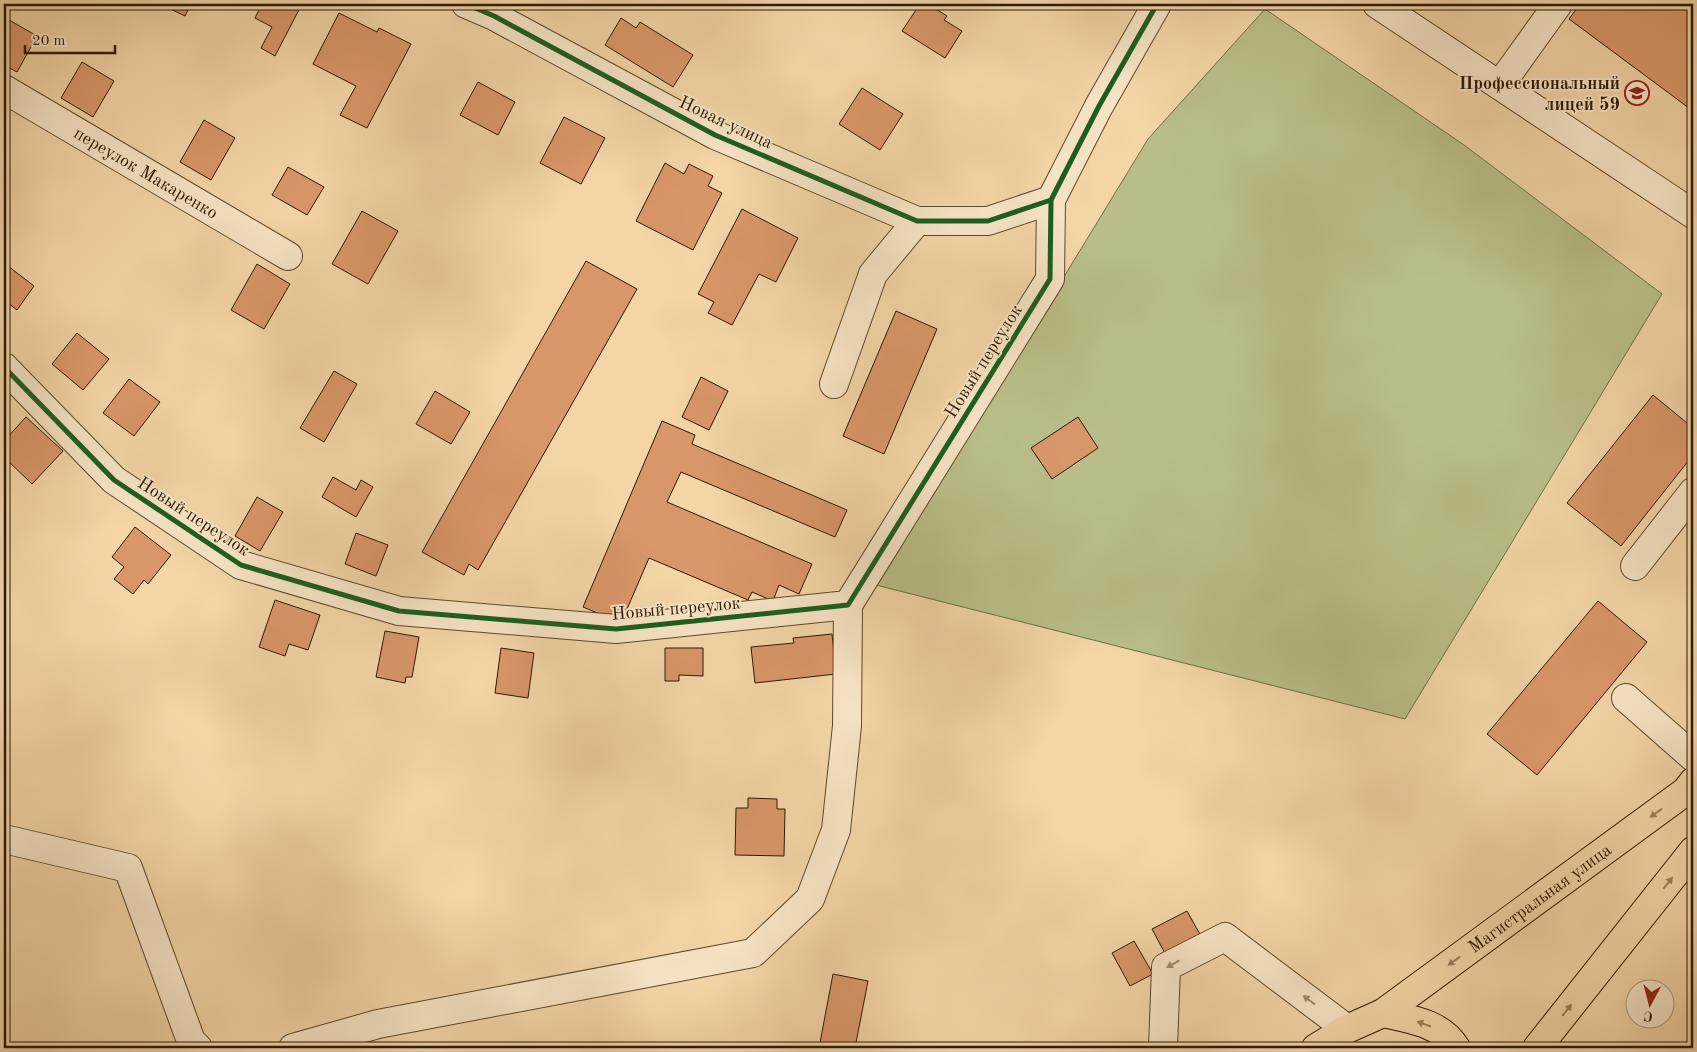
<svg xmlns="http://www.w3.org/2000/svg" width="1697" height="1052" font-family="'Old Standard TT',serif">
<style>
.green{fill:#b9be88;stroke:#736c45}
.building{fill:#d9966a;stroke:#2d1902}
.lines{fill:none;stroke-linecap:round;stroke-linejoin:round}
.minor-casing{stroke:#5e482b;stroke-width:30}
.major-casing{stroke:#2d1902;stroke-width:30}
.minor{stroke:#f7e4c5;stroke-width:28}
.major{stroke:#f3d5a6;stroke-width:28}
.cycleway-casing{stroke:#f7e4c5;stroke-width:8}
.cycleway{stroke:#1b5e20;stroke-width:5}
.oneway{fill:#9a805c}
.oneway2{fill:#9c896d}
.labels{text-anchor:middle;stroke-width:4;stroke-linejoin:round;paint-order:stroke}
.poi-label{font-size:18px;font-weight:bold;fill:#2d1902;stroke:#f7e4c5;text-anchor:end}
.street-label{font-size:18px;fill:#2d1902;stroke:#f7e4c5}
</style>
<rect width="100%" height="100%" fill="#f3d5a6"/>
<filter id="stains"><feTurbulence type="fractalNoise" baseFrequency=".004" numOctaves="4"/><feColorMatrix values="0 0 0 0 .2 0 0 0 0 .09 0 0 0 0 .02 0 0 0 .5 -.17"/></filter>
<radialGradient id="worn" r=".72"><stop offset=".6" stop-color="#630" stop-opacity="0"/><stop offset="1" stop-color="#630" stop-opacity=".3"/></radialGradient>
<polygon class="green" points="1265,9 1464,145 1662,294 1405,719 876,585 1148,139"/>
<g class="building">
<polygon points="160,4 191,4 185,16"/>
<polygon points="262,4 302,4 275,56 261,48 272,27 255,18"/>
<polygon points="920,4 928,4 947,16 944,20 962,31 945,58 902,31"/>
<polygon points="1580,4 1693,4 1693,111 1569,19"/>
<polygon points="339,13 377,32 379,28 411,44 367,128 340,115 356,86 313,64"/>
<polygon points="621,18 636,28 640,22 693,55 673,87 605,45"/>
<polygon points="9,20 37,36 17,72 4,65 4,30"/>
<polygon points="82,62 114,81 93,117 61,98"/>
<polygon points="478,82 515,102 498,135 460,115"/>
<polygon points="862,88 903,114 880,150 839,124"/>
<polygon points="564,117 605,138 581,184 540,163"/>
<polygon points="204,120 235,138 211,180 180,162"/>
<polygon points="665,163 684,174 689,164 713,176 708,186 722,193 693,250 636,221"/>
<polygon points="288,167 324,187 307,215 272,195"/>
<polygon points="742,209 798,238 776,282 759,274 732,325 708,313 714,302 698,294"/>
<polygon points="362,211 398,231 368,284 332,264"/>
<polygon points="586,261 637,289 478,570 469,564 464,575 422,552"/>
<polygon points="4,263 34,286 17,310 4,300"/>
<polygon points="257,264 290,284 264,329 231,310"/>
<polygon points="896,311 937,329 884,454 843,436"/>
<polygon points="77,333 109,359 83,390 52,364"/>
<polygon points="334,371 357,384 324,442 300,428"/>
<polygon points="701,377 728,391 709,430 682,417"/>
<polygon points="129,379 160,402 134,436 103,413"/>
<polygon points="435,391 470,412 451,444 416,424"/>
<polygon points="1653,395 1693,428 1693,455 1621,546 1567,503"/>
<polygon points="26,417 63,451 32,484 4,457 4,441"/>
<polygon points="1078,417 1098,448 1052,479 1031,448"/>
<polygon points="662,421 695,435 692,444 847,510 835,537 681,472 667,502 812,564 799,594 779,585 773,601 752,592 748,600 649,558 621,623 583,607"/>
<polygon points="333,477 356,490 361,480 373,487 356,517 322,497"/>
<polygon points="257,497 283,512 260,551 235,536"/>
<polygon points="135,527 171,555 148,584 144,580 133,594 114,579 124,567 112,557"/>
<polygon points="356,533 388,545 376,576 345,564"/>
<polygon points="275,600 320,615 308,650 289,644 285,656 259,647"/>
<polygon points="1598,601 1647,642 1537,775 1487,734"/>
<polygon points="385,631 419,637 412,677 406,677 405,683 376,677"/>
<polygon points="832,634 836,674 755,683 751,647 794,643 793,638"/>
<polygon points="501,648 534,653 528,698 495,693"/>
<polygon points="665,648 703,648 703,676 679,675 679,681 665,681"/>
<polygon points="748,798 777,799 777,809 785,809 784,856 735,855 736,808 748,808"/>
<polygon points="1187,911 1212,956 1177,976 1152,929"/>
<polygon points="1134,941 1153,974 1130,986 1112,953"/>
<polygon points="833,974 868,981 855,1048 819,1048"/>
</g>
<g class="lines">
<defs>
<g id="minor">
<polyline points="466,4 494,16 715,135 917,221 988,221 1051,200 1099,106 1157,4"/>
<polyline points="1377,4 1693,214"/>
<polyline points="1500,85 1558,4"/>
<path id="s1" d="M 4,89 L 288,256"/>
<polyline points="4,367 114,480 241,565 399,611 616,629 848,605 1050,279 1051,200"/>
<polyline points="834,384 873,274 917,221"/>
<polyline points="1635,566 1693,492"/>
<polyline points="1626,698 1693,757"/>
<polyline points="4,839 128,868 191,1041 198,1048"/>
<polyline points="293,1048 378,1024 753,953 810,899 836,830 847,726 848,605"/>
<polyline points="1163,1048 1166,967 1225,937 1347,1029"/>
</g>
<g id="major">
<path d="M 1383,1013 C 1410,1019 1441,1023 1456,1048"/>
<path id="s2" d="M 1316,1048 L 1347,1029 L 1383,1013 L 1686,791 L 1693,782"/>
<polyline points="1537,1048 1693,851"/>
</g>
</defs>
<use href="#minor" class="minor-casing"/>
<use href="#major" class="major-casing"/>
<use href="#minor" class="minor"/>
<use href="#major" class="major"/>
<defs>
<g id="cycleway">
<polyline points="466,4 494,16 715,135 917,221 988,221 1051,200 1099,106 1157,4"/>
<polyline points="4,367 114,480 241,565 399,611 616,629 848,605 1050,279 1051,200"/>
</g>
</defs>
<use href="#cycleway" class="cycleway-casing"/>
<use href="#cycleway" class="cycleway"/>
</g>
<defs><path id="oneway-solid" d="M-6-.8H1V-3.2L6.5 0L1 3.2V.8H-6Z" transform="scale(1.25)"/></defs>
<g class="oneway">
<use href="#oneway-solid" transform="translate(1656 813) rotate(144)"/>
<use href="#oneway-solid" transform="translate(1668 883) rotate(-52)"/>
<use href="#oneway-solid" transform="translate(1454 961) rotate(144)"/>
<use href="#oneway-solid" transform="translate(1567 1010) rotate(-52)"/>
<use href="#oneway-solid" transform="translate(1424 1024) rotate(-161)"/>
</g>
<g class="oneway2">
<use href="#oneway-solid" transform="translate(1173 964) rotate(151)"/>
<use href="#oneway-solid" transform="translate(1309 1000) rotate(-143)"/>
</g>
<defs>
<symbol id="university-ring" viewBox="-11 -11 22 22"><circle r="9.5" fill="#f7e4c5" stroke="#8f2418" stroke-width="1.5"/><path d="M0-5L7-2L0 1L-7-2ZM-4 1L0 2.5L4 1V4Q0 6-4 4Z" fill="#8f2418"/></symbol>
</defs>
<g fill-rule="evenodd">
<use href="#university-ring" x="1623" y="79" width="28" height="28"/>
</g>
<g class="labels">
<g class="poi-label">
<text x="1620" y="89">Профессиональный<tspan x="1620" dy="21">лицей 59</tspan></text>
</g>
<g class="street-label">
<text transform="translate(726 122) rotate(25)" y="6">Новая улица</text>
<text dy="6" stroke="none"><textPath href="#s1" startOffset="165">переулок Макаренко</textPath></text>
<text transform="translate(983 361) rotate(-58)" y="6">Новый переулок</text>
<text transform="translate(194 516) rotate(33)" y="6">Новый переулок</text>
<text transform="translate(676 608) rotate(-5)" y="6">Новый переулок</text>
<text dy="6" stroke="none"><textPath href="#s2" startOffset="270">Магистральная улица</textPath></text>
</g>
</g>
<rect width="1697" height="1052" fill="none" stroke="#f3d5a6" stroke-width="20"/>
<rect x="5" y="5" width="1687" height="1042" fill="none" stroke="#2d1902" stroke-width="2.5"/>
<rect x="10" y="10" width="1677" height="1032" fill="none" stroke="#2d1902"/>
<g transform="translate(1650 1004) rotate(187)"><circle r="24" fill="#f7e4c5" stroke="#a69377"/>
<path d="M0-4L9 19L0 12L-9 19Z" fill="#8f2418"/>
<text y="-8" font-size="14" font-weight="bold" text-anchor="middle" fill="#2d1902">С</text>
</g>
<path d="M25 45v8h90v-8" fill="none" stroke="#2d1902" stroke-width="2.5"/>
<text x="32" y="45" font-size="15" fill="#2d1902" stroke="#f7e4c5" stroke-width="4" paint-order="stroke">20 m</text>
<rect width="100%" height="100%" filter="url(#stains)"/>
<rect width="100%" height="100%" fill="url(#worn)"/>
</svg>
